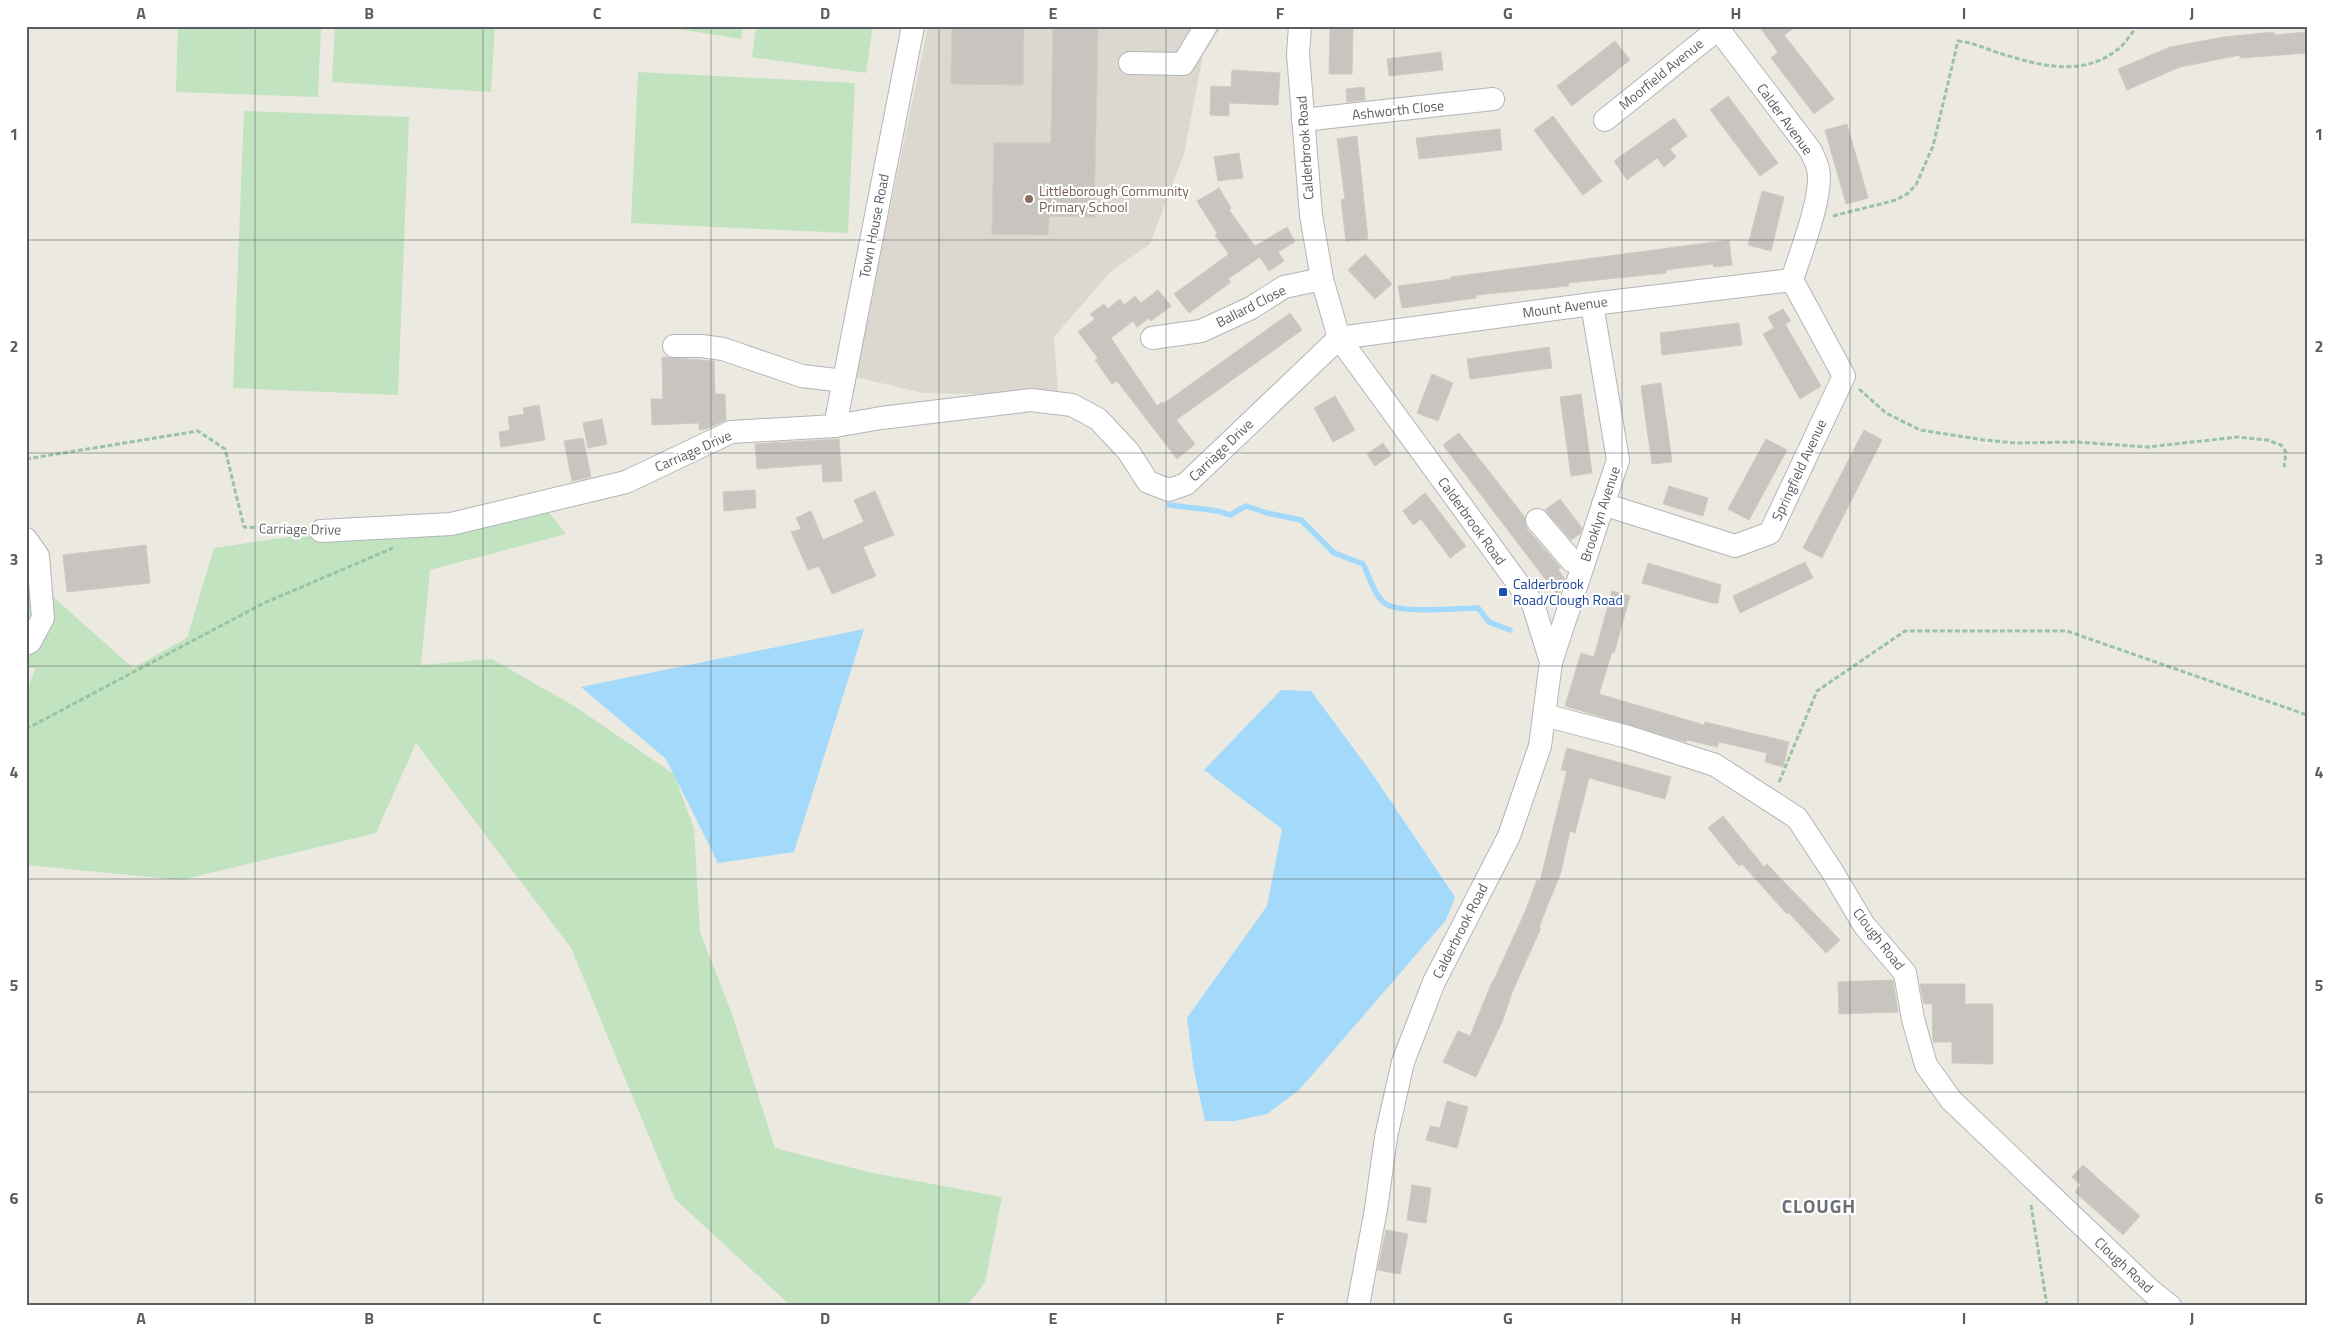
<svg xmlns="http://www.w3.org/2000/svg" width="2333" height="1332" font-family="'Titillium Web',sans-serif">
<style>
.education{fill:#dcd8d0}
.green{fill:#c1e3bf}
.water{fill:#a3d9fa}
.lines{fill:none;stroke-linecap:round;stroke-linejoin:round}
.stream{stroke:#a3d9fa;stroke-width:5.5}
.building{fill:#c8c4bf;stroke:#d0cac0}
.minor-casing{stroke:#b2b5b8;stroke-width:24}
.path{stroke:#99c3a2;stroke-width:3;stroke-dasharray:5 2.5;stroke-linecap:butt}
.minor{stroke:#fff;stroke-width:22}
.grid{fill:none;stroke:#5a5e62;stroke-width:1;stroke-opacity:0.55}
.education-dot{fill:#8d6e63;stroke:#fff;stroke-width:2}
.transit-dot{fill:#1a4fb4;stroke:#fff;stroke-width:2}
.labels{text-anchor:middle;stroke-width:4.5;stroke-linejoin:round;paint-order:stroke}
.street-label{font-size:14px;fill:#5a5e62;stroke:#fff}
.education-label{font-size:14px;fill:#785e54;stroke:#fff;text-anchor:start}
.transit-label{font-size:14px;fill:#164399;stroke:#fff;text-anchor:start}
.district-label{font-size:19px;font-weight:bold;letter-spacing:1px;fill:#6b7074;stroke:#fff}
.neatline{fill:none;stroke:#5a5e62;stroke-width:2}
.grid-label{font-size:16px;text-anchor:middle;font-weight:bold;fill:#5a5e62}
</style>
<rect width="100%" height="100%" fill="#ece9e1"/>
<polygon class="education" points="928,26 1225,26 1221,27 1203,55 1184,154 1150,244 1111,271 1054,337 1058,395 923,393 855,377"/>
<g class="green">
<polygon points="178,26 321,26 318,97 176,92"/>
<polygon points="335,26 495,26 491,92 332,82"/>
<polygon points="660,26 743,26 741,39"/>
<polygon points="756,26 873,26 866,73 752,57"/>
<polygon points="638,72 855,83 848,233 631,223"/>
<polygon points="244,111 409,117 398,395 233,388"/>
<polygon points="539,500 566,534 430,570 421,665 492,659 574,706 674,774 694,828 700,932 732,1014 775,1148 868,1172 1002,1197 985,1282 967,1306 791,1306 675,1199 571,948 416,743 376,833 181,880 26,865 26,691 36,668 26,668 26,580 31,577 133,668 187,638 214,548"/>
</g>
<g class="water">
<polygon points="864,629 794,852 718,863 666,759 581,687"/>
<polygon points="1281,690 1311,691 1371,772 1455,897 1446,920 1300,1089 1267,1114 1235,1121 1205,1121 1194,1071 1187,1018 1267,906 1282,829 1204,770"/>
</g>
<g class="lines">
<path class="stream" d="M 1169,505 L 1218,511 L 1230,515 L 1246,506 L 1267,513 L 1301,520 L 1334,553 L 1363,564 C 1370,577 1374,596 1386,604 C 1402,614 1457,608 1478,608 L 1489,622 L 1510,630"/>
</g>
<g class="building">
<polygon points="952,26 1024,26 1023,85 951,84"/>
<polygon points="1053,26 1098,26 1094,217 1049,216 1048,235 992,234 994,143 1051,143"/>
<polygon points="1330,26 1353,26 1352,74 1329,74"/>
<polygon points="1759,26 1797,26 1784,35 1834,99 1814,114 1771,58 1778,52"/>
<polygon points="2274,32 2274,35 2307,32 2307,53 2240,58 2240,55 2180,67 2127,90 2118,69 2170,47 2224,37"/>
<polygon points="1615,41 1630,60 1572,106 1557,86"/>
<polygon points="1441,52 1443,70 1389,76 1387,59"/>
<polygon points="1232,70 1280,73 1278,105 1229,103 1229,116 1210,115 1211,86 1231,87"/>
<polygon points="1364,87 1365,100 1347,102 1346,89"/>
<polygon points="1728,96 1778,163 1760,176 1710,110"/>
<polygon points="1553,116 1602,181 1583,195 1534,130"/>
<polygon points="1674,118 1687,136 1670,149 1676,157 1664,167 1657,158 1627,180 1614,161"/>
<polygon points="1847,124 1868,198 1846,204 1825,130"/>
<polygon points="1500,129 1502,150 1419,159 1416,138"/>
<polygon points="1357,136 1368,239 1346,241 1341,200 1345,199 1337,139"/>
<polygon points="1239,153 1243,178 1218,181 1214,157"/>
<polygon points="1219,188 1231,208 1229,210 1255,246 1287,227 1295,242 1278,252 1284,261 1269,271 1260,257 1228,279 1231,282 1189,313 1174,294 1229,254 1215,235 1217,233 1197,201"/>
<polygon points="1762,191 1784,197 1771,251 1748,245"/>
<polygon points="1729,240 1732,265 1714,267 1713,264 1666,270 1666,273 1568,283 1569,286 1476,295 1476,298 1402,308 1398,286 1451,279 1451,277"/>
<polygon points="1365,254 1392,284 1375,299 1348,270"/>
<polygon points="1158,290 1171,306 1151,321 1149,318 1137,327 1133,321 1111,338 1157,406 1162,402 1163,404 1290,313 1302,330 1176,420 1195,444 1177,459 1117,381 1112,384 1095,360 1098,358 1078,332 1095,319 1090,314 1104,304 1108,309 1120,299 1124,305 1135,296 1141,303"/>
<polygon points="1783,309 1791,321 1785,324 1821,386 1800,399 1763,334 1774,328 1768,317"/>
<polygon points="1739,323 1742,345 1662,355 1660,333"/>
<polygon points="1549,347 1552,368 1470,379 1467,359"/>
<polygon points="662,357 714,361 715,394 725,394 726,420 706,429 699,430 699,423 652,425 651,399 663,399"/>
<polygon points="1432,374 1453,383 1438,421 1417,413"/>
<polygon points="1661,383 1672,462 1652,464 1641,386"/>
<polygon points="1581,394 1592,473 1571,476 1560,397"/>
<polygon points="1335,396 1355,430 1333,442 1314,408"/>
<polygon points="539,405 545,440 501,447 499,432 510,430 508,417 524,414 523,408"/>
<polygon points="602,419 607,444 588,448 583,423"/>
<polygon points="1864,430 1882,440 1822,558 1803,548"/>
<polygon points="1459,433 1524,516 1527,529 1561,568 1558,570 1565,579 1558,596 1443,445"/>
<polygon points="583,438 591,477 572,481 564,441"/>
<polygon points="839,439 842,481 823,482 822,464 757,469 755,444"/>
<polygon points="1766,439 1787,450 1749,520 1728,509"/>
<polygon points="1383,443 1391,455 1375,466 1367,454"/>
<polygon points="1669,486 1708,498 1703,516 1663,504"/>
<polygon points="755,490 756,508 724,511 723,492"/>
<polygon points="875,491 894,535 863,547 876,576 832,594 819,566 808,570 791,532 801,529 796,518 811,511 823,540 864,522 854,500"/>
<polygon points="1425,493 1466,546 1450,558 1421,519 1413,525 1403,511"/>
<polygon points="1560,499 1582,528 1580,534 1571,540 1545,510"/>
<polygon points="146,545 150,583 67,592 63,555"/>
<polygon points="1805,562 1813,578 1740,613 1733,596"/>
<polygon points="1648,563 1721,585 1718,603 1712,603 1642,583"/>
<polygon points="1612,591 1630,596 1614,653 1612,652 1599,694 1704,725 1705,722 1789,742 1783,767 1765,762 1767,753 1719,742 1717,747 1687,740 1686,742 1565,706 1581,653 1594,657"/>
<polygon points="1567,748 1671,777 1665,799 1589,778 1575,833 1570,831 1561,872 1539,927 1541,928 1513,990 1502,1022 1476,1077 1443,1062 1458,1031 1470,1036 1492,982 1493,982 1525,912 1537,880 1540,881 1567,771 1561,770"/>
<polygon points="1723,816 1764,867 1767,864 1840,940 1826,953 1789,913 1787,914 1742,864 1739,866 1708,828"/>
<polygon points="1893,980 1898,1012 1839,1014 1838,982"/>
<polygon points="1920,984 1965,984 1965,1004 1993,1004 1993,1064 1952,1063 1952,1042 1933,1042 1932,1004 1924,1004"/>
<polygon points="1447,1101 1468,1107 1457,1148 1426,1140 1430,1126 1440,1128"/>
<polygon points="2083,1165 2140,1216 2123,1235 2075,1192 2081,1185 2072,1177"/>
<polygon points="1412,1185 1431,1188 1426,1223 1407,1220"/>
<polygon points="1386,1230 1408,1234 1400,1274 1378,1270"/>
</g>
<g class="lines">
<defs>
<g id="minor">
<polyline points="1300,26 1298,54 1311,215 1322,279 1339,338 1533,604 1551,662 1540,746 1509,836 1434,982 1403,1062 1386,1137 1376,1209 1358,1306"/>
<path d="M 1716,26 L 1811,151 C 1813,157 1817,163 1818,169 C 1824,194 1800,254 1792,280"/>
<polyline points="1130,63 1183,64 1206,26"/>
<polyline points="1303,120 1493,99"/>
<polyline points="1605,120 1718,29"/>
<polyline points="1152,338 1201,331 1251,308 1284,287 1322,279"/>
<polyline points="1339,338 1592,304 1792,280"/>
<polyline points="674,346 701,346 723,349 802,376 844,381"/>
<polyline points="835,426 913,26"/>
<polyline points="1603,504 1735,546 1770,533 1844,376 1792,280"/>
<polyline points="1537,520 1572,561 1583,566"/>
<polyline points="321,531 451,524 626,482 731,432 835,426 881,418 1031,400 1072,405 1098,419 1128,451 1148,482 1169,490 1186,484 1339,338"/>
<polyline points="26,539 38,556 43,618 30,642 26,644"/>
<polyline points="1551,662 1618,460 1592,304"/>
<polyline points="1544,715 1628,737 1715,765 1797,818 1832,871 1864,925 1905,973 1913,1019 1926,1065 1951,1100 2151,1291 2170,1306"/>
</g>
</defs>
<use href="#minor" class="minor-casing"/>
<g class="path">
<path d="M 1833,216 L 1896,200 L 1907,194 L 1916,185 L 1933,146 L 1958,41 C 1973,42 1988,50 2002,54 C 2041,66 2082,77 2117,50 C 2125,44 2131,34 2137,26"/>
<polyline points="1859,389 1886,413 1920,430 1984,440 2016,443 2077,442 2147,447 2238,437 2267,440 2281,445 2286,452 2284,467"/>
<polyline points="26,459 198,431 225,449 244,527 302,530"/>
<polyline points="26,729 264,603 393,548"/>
<polyline points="1779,782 1817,691 1905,631 2067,631 2307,715"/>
<polyline points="2031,1205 2047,1306"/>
</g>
<use href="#minor" class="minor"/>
</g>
<path class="grid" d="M 255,26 L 255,1306M 483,26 L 483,1306M 711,26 L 711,1306M 939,26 L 939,1306M 1166,26 L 1166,1306M 1394,26 L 1394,1306M 1622,26 L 1622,1306M 1850,26 L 1850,1306M 2078,26 L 2078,1306M 26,240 L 2307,240M 26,453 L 2307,453M 26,666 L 2307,666M 26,879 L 2307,879M 26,1092 L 2307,1092"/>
<circle class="education-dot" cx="1029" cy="199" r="5"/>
<rect class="transit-dot" x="1498" y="587" width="10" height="10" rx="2.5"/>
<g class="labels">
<g class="street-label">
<text transform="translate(1661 74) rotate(-39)" y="5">Moorfield Avenue</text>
<text transform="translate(1398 110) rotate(-6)" y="5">Ashworth Close</text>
<text transform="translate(1785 119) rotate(54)" y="5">Calder Avenue</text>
<text transform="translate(1305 148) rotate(-94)" y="5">Calderbrook Road</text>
<text transform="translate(874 226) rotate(-79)" y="5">Town House Road</text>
<text transform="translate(1251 306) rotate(-27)" y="5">Ballard Close</text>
<text transform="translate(1565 307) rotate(-8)" y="5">Mount Avenue</text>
<text transform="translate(1221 450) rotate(-44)" y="5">Carriage Drive</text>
<text transform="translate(693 451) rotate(-24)" y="5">Carriage Drive</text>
<text transform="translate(1799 470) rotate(-65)" y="5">Springfield Avenue</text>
<text transform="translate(1600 514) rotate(-72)" y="5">Brooklyn Avenue</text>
<text transform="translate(1472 521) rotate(54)" y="5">Calderbrook Road</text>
<text transform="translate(300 529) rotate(1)" y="5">Carriage Drive</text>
<text transform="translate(1460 931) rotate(-63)" y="5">Calderbrook Road</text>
<text transform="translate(1879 939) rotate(52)" y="5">Clough Road</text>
<text transform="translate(2124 1265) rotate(43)" y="5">Clough Road</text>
</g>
<g class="education-label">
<text x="1039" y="196">Littleborough Community<tspan x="1039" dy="16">Primary School</tspan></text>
</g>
<g class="transit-label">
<text x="1513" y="589">Calderbrook<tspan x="1513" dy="16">Road/Clough Road</tspan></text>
</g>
<g class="district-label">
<text x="1819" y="1213">CLOUGH</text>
</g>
</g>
<rect width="2333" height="1332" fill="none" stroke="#ffffff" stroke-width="55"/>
<rect x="28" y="28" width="2278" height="1276" class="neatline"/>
<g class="grid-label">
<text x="141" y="19">A</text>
<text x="369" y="19">B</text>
<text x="597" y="19">C</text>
<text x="825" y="19">D</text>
<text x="1053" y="19">E</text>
<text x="1280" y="19">F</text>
<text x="1508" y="19">G</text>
<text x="1736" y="19">H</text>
<text x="1964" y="19">I</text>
<text x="2192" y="19">J</text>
<text x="14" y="140">1</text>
<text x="2319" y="140">1</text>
<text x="14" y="352">2</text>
<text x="2319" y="352">2</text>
<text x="14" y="565">3</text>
<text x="2319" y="565">3</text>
<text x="14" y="778">4</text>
<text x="2319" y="778">4</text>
<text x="14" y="991">5</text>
<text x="2319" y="991">5</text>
<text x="14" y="1204">6</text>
<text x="2319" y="1204">6</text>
<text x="141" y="1324">A</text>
<text x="369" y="1324">B</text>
<text x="597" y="1324">C</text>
<text x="825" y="1324">D</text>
<text x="1053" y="1324">E</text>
<text x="1280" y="1324">F</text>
<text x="1508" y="1324">G</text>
<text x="1736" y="1324">H</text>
<text x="1964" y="1324">I</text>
<text x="2192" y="1324">J</text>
</g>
</svg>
